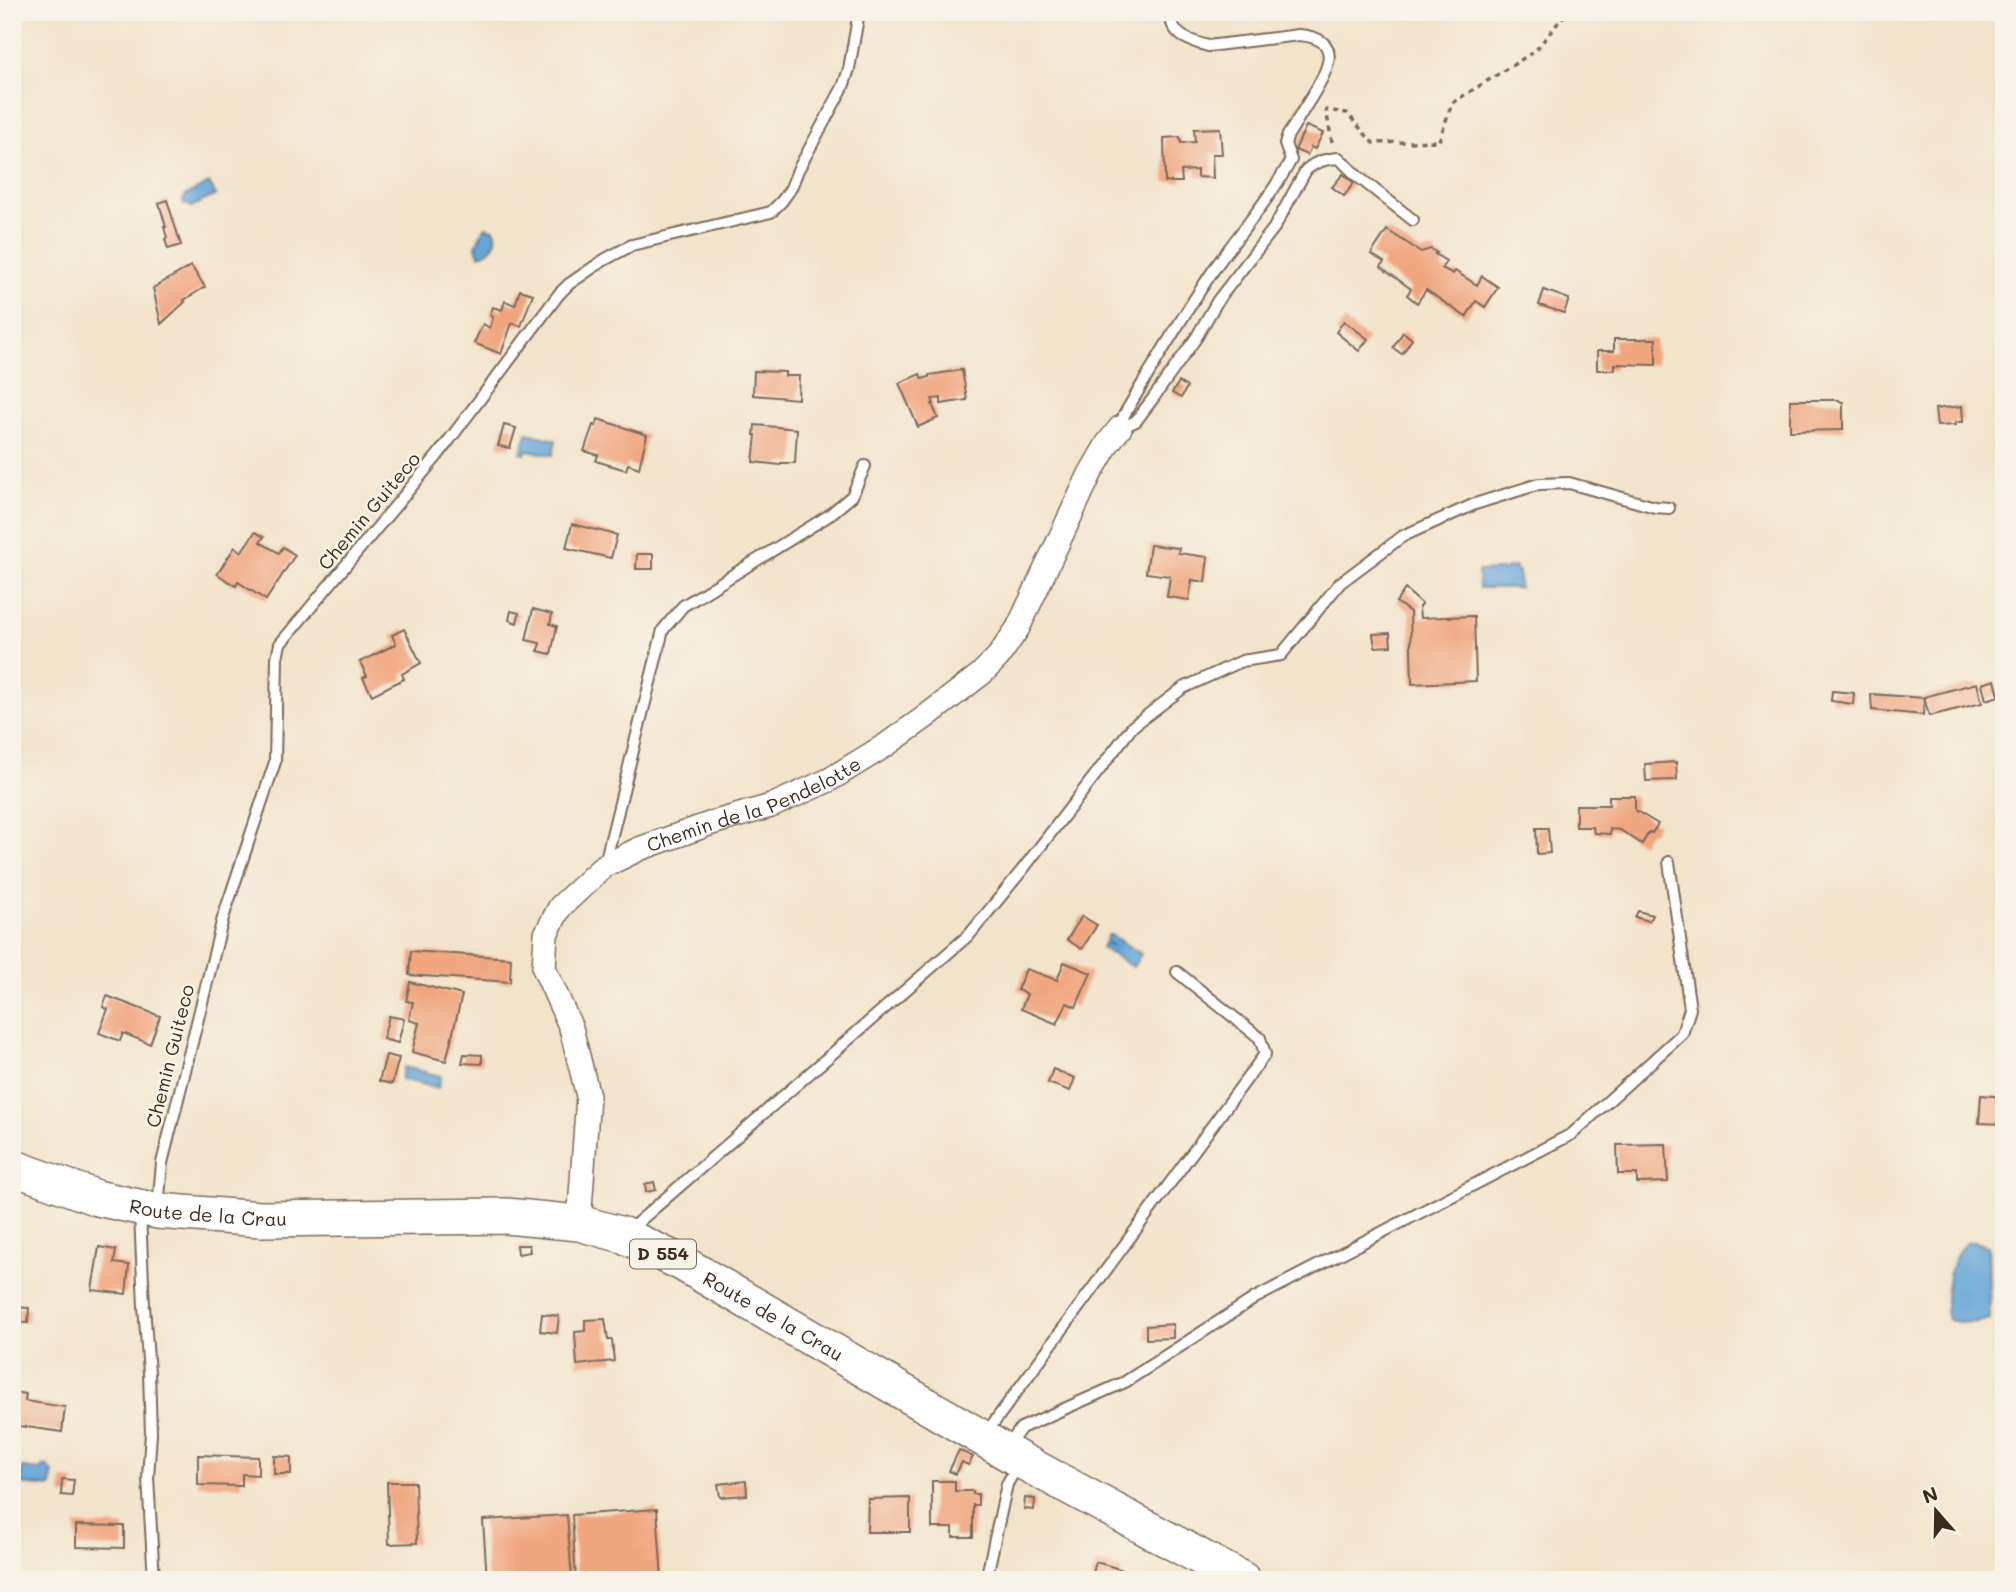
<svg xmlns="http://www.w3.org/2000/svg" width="2016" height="1592" font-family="Mali,sans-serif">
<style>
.water{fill:#65a6d8;stroke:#50687b;stroke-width:2}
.building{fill:#f0a67f}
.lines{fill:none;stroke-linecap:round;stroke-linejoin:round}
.lane-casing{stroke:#7b6b5b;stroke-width:14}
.street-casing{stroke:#7b6b5b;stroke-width:26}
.primary-casing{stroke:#7b6b5b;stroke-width:38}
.path{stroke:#7b6b5b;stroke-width:3.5;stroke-dasharray:5 5;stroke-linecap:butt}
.lane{stroke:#fff;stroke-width:10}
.street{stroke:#fff;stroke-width:23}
.primary{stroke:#fff;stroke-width:35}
.labels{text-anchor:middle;stroke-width:5;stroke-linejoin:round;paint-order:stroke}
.shield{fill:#f7f3e8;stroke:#73665b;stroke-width:2}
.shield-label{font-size:18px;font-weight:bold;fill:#3b2a1e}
.street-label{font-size:19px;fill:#3b2a1e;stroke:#f7f3e8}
</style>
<rect width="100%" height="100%" fill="#f7f3e8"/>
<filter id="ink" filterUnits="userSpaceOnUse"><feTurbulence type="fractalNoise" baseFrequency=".0143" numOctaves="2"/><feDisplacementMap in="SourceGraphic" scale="14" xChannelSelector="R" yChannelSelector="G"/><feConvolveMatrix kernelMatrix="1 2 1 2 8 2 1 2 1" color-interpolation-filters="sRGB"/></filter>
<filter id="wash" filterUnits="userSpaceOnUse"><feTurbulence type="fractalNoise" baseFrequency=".00686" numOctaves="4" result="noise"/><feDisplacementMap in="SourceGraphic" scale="28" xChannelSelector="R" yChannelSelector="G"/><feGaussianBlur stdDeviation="1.57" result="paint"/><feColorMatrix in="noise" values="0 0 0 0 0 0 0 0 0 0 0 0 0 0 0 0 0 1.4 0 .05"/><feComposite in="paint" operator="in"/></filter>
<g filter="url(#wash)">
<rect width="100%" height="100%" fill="#f2e4cb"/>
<g class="water">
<polygon points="209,183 216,195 191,207 189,204 185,205 183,200 186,198 185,196"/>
<path d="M 486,227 L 494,229 C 501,240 491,253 479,255 L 476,246 L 482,232 Z"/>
<polygon points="527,433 556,440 553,455 526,450 525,454 521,453"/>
<polygon points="1516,567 1516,571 1519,571 1519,588 1479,588 1478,571 1506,570 1507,568"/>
<polygon points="1108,935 1111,935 1141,954 1133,967 1102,948 1104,943 1111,945 1106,940"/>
<polygon points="404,1067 441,1076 438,1088 401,1079"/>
<path d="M 1968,1242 L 1975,1242 L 1988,1246 L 1990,1319 C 1975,1324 1962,1323 1948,1320 C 1942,1301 1949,1253 1968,1242 Z"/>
<polygon points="45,1465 48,1466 50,1471 53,1471 51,1487 20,1484 22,1468 40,1470"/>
</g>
<g id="blocks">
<g class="building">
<polygon points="1306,126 1323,133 1315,149 1311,147 1307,155 1295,150"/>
<polygon points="1220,128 1222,154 1212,154 1213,178 1197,177 1197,170 1181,171 1182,182 1165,182 1164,138 1180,137 1181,143 1195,142 1194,129"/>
<polygon points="1343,174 1354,183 1344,196 1332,187"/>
<polygon points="167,200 181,245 168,249 165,239 167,238 164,227 166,227 159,203"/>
<polygon points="1387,230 1421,252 1431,249 1437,253 1435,254 1446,261 1442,268 1453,274 1455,271 1477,285 1482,276 1498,287 1485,307 1476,301 1466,317 1426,290 1417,303 1407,295 1411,289 1381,267 1384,262 1371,254"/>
<polygon points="191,266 205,287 184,300 185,302 161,324 153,288"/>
<polygon points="520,290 533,294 521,326 512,323 501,354 474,343 483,324 490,328 493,317 490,315 493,307 502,310 505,301 515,305"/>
<polygon points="1544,290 1569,299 1564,313 1539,305"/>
<polygon points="1344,321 1368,339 1359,351 1336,332"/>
<polygon points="1403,332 1412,339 1402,354 1393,348"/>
<polygon points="1614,339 1656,339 1656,365 1615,364 1615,370 1597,370 1597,351 1614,351"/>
<polygon points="962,370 967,400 941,404 941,398 932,399 934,404 932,404 938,418 918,427 899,383 920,374 922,379 929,377 929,375"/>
<polygon points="754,371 785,372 785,376 799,376 798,399 753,395"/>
<polygon points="1179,382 1187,387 1181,398 1172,393"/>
<polygon points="1790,400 1839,400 1839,401 1843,402 1843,430 1790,431"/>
<polygon points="1962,406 1963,422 1955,422 1955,425 1937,426 1935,409"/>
<polygon points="598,419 647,435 639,468 628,464 626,470 596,461 598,455 584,451 593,425 596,426"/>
<polygon points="504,425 516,428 510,448 498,446"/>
<polygon points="755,425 797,429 795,463 781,463 780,465 753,462 756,435 754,435"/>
<polygon points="572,524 617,535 611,558 566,548"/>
<polygon points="255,532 264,537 260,542 279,553 283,547 295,555 266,600 238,582 236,586 217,574 235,547 241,552"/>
<polygon points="1150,545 1179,548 1178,553 1208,557 1205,582 1192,580 1189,600 1167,597 1170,576 1146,573"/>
<polygon points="637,554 653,554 653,569 636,569"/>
<polygon points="1405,589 1422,604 1419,607 1420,618 1474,616 1476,681 1412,684 1410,612 1396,602"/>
<polygon points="533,609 552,614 550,624 557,626 551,654 538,651 540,643 526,640"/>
<polygon points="511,611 519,613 517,623 509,620"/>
<polygon points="404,629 421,663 402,674 404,679 372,695 363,678 367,676 360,662 396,644 392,635"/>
<polygon points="1390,633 1391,646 1375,647 1373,634"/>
<polygon points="1995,680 1999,696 1986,700 1982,684"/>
<polygon points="1977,683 1982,703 1929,716 1924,697"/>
<polygon points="1832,691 1854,693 1853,704 1831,701"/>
<polygon points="1871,694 1924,698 1923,715 1872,710"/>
<polygon points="1676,762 1677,780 1646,781 1645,764"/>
<polygon points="1609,796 1635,796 1635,810 1658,824 1652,833 1649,832 1642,844 1620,830 1610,829 1610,834 1594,833 1593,827 1576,827 1576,805 1609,805"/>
<polygon points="1536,828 1548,828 1550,853 1537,854"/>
<polygon points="1638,911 1652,915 1649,921 1635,917"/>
<polygon points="1082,916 1097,925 1082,949 1067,940"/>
<polygon points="411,951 511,958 510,982 409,975"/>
<polygon points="1064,962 1091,973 1076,1007 1067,1003 1057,1024 1021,1009 1027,994 1017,990 1026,969 1057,980"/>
<polygon points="410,982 462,995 446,1061 412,1052 419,1023 409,1020 413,1002 406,1001"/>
<polygon points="107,996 160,1016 150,1044 123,1033 120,1041 99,1033 108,1009 103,1007"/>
<polygon points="389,1016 404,1019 398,1043 383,1039"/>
<polygon points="464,1054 482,1055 482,1064 462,1063"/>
<polygon points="386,1055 399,1058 392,1084 379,1081"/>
<polygon points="1053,1069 1075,1078 1070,1091 1048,1083"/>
<polygon points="1981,1095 2004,1097 2004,1124 1979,1123"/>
<polygon points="1666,1144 1668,1182 1637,1183 1637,1174 1618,1174 1617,1145"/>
<polygon points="654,1182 656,1190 646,1192 645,1184"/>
<polygon points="517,1245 529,1245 530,1252 518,1254"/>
<polygon points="99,1247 116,1250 114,1263 129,1265 126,1294 92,1290"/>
<polygon points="12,1307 29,1308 28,1323 12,1322"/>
<polygon points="542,1314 559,1316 557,1333 540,1331"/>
<polygon points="605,1319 608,1340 612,1340 614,1361 577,1365 575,1332 585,1331 585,1320"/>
<polygon points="1173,1324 1173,1338 1146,1339 1146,1326"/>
<polygon points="12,1392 26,1394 25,1401 65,1407 62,1432 12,1425"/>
<polygon points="959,1450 973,1457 968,1465 962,1462 956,1474 949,1471"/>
<polygon points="198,1455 258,1457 258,1475 242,1474 242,1486 198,1485"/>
<polygon points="274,1456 291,1457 291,1474 274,1474"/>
<polygon points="62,1479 74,1480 72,1496 61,1495"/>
<polygon points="746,1481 747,1495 720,1497 718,1484"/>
<polygon points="932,1481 955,1481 955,1491 973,1491 973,1494 978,1494 978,1505 973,1505 973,1537 953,1537 953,1528 932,1528"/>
<polygon points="387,1482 415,1482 417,1543 389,1544"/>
<polygon points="910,1498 910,1532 867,1532 868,1499"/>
<polygon points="1025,1498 1035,1499 1034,1510 1024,1509"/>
<polygon points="657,1509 662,1580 576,1580 572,1515"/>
<polygon points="567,1515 572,1580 487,1580 483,1520"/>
<polygon points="76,1525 124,1526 124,1548 76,1547"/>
<polygon points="1096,1562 1123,1570 1120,1580 1091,1580"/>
</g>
</g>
</g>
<g filter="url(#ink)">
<use href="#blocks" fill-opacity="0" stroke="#7b6b5b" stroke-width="2"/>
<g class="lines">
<defs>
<g id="lane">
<path d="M 1120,428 L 1124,415 C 1154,364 1184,313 1217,265 C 1242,230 1271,197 1291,160 L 1285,144 L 1288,135 C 1296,123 1303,110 1311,98 C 1327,71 1346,39 1299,35 L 1208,46 C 1187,40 1172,36 1169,12"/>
<path d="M 1120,428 L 1136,421 L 1154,397 L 1196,338 L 1218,300 L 1274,228 L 1306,170 C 1316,161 1326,159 1339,158 L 1357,176 L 1413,220"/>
<polyline points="605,863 663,630 683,606 828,516 852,496 865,466"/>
<polyline points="158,1208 162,1163 223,918 275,762 277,658 280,644 438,455 559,294 569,284 604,260 632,245 771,212 782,201 791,188 798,170 843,87 849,69 859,12"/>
<polyline points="140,1213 144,1306 149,1373 151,1433 148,1478 154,1580"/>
<polyline points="628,1231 970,934 1023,869 1133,726 1183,688 1242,661 1281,655 1340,583 1403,536 1475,504 1539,484 1569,483 1655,507 1669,508"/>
<polyline points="984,1436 1265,1054 1260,1038 1177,972"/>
<polyline points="1008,1446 1021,1428 1125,1382 1255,1298 1572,1134 1682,1034 1690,1009 1669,862"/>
<polyline points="986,1580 1007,1484 1019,1463"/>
</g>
<g id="street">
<path id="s1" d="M 579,1223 L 588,1096 L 571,1028 L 544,968 L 546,934 L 560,907 L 604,866 L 639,849 L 712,823 L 771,806 L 829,780 L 886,745 L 924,718 L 981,674 L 998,657 L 1018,628 L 1090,474 L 1108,443 L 1120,428"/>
</g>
<g id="primary">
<path id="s2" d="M 12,1167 L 97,1198 L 157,1211 L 261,1219 L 506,1216 L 579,1223 L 623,1235 L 682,1263 L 1020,1460 L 1243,1580"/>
</g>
</defs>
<use href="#lane" class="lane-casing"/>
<use href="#street" class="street-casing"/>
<use href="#primary" class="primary-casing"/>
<polyline class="path" points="1332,142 1326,110 1347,113 1373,143 1439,141 1452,103 1535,51 1567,12"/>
<use href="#lane" class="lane"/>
<use href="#street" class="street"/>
<use href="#primary" class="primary"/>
</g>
</g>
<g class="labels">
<rect class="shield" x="630" y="1239.5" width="66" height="29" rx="5"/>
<g class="shield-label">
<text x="663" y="1260">D 554</text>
</g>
<g class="street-label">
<text transform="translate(369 511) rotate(-50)" y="7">Chemin Guiteco</text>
<text dy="7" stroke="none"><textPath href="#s1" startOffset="550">Chemin de la Pendelotte</textPath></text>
<text transform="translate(170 1056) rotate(-76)" y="7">Chemin Guiteco</text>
<text dy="7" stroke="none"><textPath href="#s2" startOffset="203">Route de la Crau</textPath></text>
<text dy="7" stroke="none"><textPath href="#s2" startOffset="791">Route de la Crau</textPath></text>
</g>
</g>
<rect width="2016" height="1592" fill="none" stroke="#f7f3e8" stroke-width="42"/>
<g transform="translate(1936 1511) rotate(340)" stroke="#f7f3e8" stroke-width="5" paint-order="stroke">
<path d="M0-5L12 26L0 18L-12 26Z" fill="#3b2a1e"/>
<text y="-10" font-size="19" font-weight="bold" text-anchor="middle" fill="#3b2a1e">N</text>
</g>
</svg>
